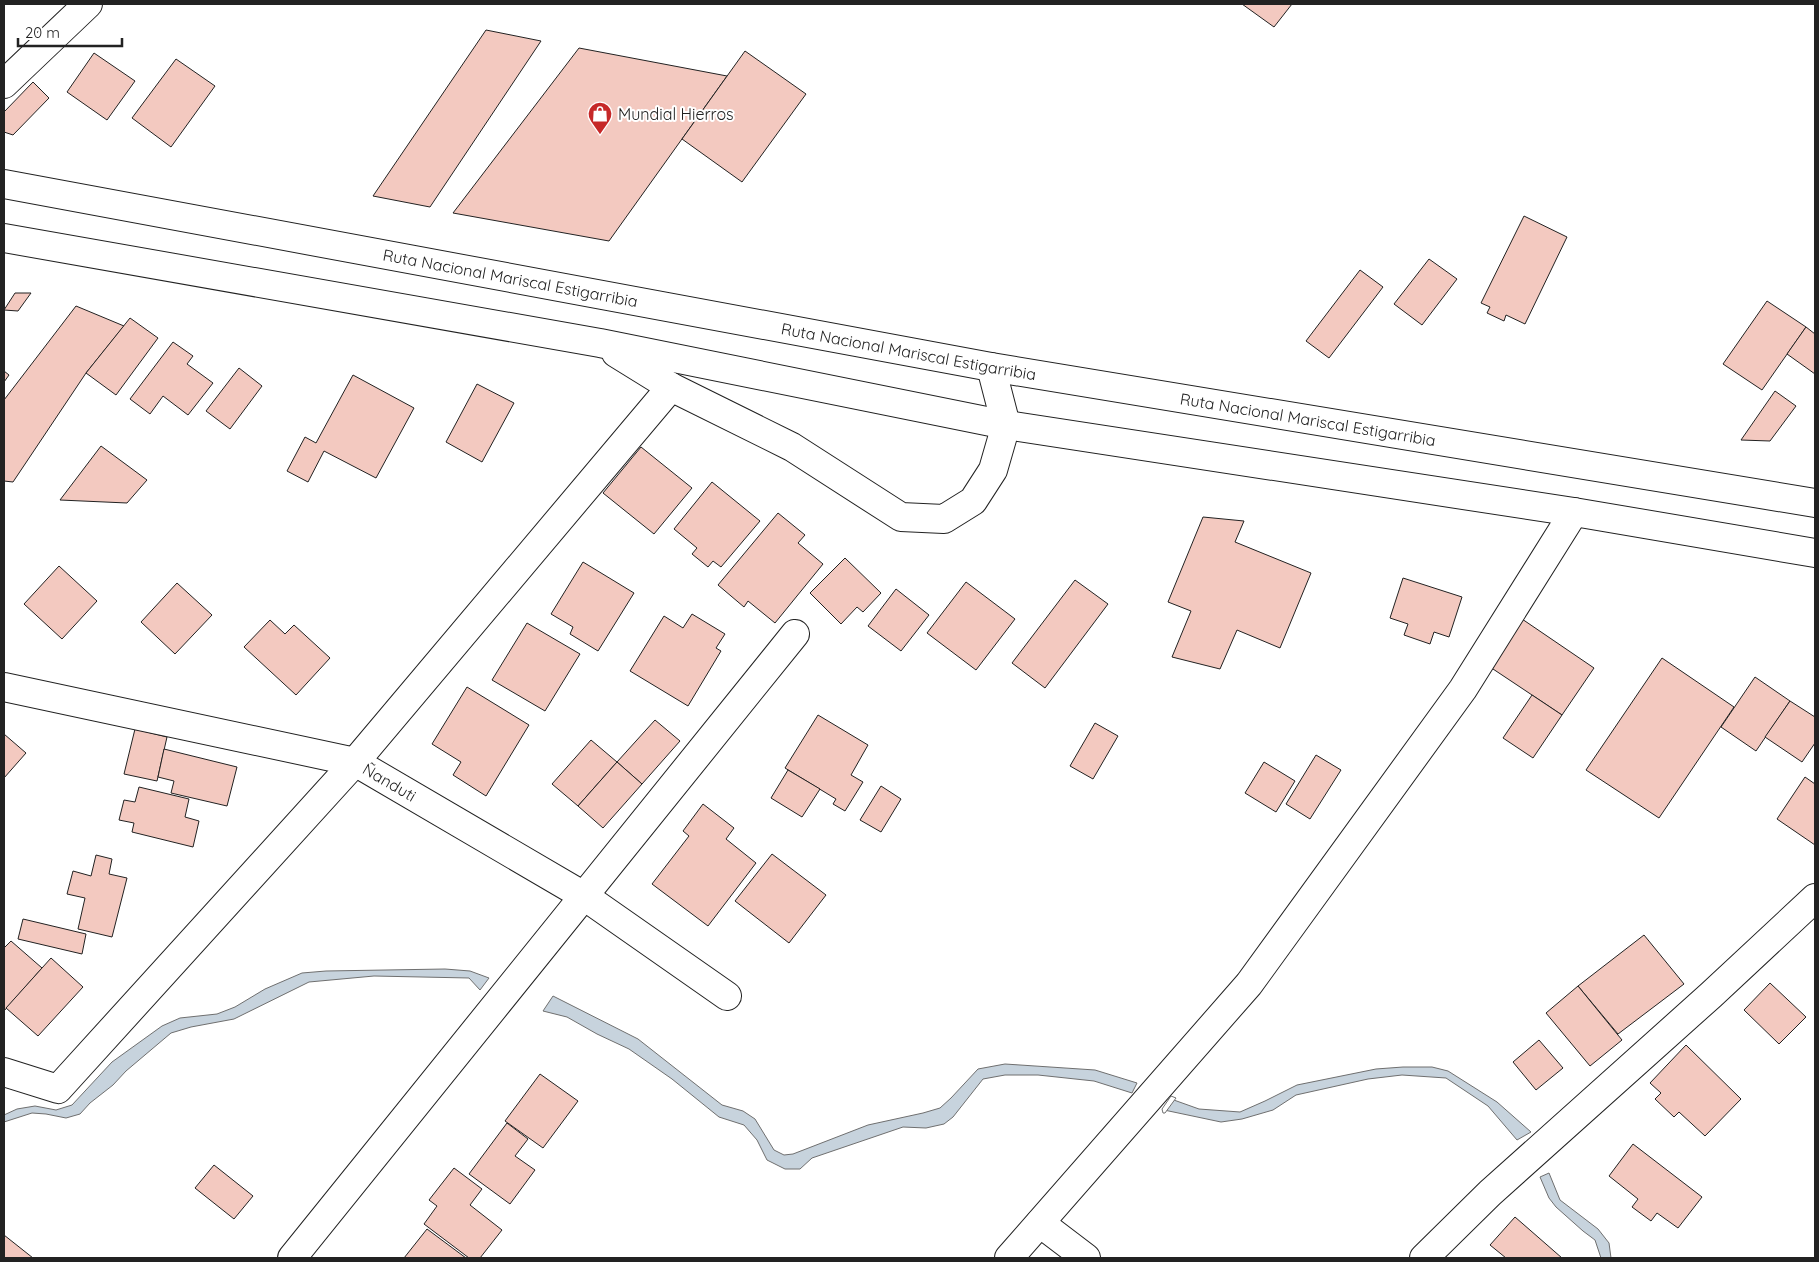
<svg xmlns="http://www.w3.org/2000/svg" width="1819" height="1262" font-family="Quicksand,sans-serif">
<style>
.water{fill:#c7d3dd;stroke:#6f6f6f}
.pier{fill:#fff;stroke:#6f6f6f}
.building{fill:#f3c9c0;stroke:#222}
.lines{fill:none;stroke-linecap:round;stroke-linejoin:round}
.minor-casing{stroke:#222;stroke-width:30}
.trunk-casing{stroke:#222;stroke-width:30}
.minor{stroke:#fff;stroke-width:28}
.trunk{stroke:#fff;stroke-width:28}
.labels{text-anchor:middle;stroke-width:4;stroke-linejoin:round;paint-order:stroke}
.poi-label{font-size:16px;fill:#222;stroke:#fff;text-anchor:start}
.street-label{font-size:16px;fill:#222;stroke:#fff}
</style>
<rect width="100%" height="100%" fill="#fff"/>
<g class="water">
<polygon points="445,969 470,971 489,978 480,990 469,978 374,976 309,982 234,1019 191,1027 171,1033 126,1071 113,1085 90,1103 80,1114 66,1118 46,1114 32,1113 4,1122 4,1115 17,1109 35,1106 56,1110 72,1105 112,1062 162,1026 180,1018 217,1014 235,1007 265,989 302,973 326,971"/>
<polygon points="553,996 638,1039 722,1105 743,1111 755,1119 774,1150 784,1155 793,1154 868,1125 923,1113 940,1108 951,1098 978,1069 1005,1064 1095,1070 1137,1083 1132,1093 1094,1081 1038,1075 1005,1075 983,1079 953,1117 944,1124 926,1128 903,1127 812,1158 800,1169 785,1169 767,1160 757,1140 744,1125 719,1117 672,1079 629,1049 597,1034 567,1017 543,1011"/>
<polygon points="1403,1067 1432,1067 1448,1071 1497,1102 1531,1132 1517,1140 1488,1106 1446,1078 1402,1075 1368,1079 1296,1095 1273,1110 1242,1119 1221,1122 1164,1110 1171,1099 1199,1109 1240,1112 1265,1101 1297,1085 1376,1069"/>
<polygon points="1549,1173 1560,1200 1598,1229 1609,1243 1611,1258 1601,1258 1595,1240 1583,1231 1556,1207 1549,1198 1540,1177"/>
</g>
<polygon class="pier" points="1171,1096 1176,1098 1165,1113 1163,1113 1162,1109"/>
<g class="building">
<polygon points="1242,4 1292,4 1274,27"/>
<polygon points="486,30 541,41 430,207 373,196"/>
<polygon points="579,48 727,76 609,241 453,213"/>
<polygon points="745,51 806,94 742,182 682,139"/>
<polygon points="94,53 135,81 107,120 67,92"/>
<polygon points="176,59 215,86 171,147 132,118"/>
<polygon points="33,82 49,98 13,135 4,132 4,112"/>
<polygon points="1524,216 1567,237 1525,324 1506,315 1504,321 1487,313 1490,307 1481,303"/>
<polygon points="1429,259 1457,279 1422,325 1394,304"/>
<polygon points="1360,270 1383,287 1329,358 1306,341"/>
<polygon points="15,293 31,293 18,311 4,310"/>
<polygon points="1767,301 1806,327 1762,390 1723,364"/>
<polygon points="76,306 124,326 86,373 13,482 4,481 4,400"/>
<polygon points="130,318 158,338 116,395 86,373"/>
<polygon points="1806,327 1815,334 1815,374 1787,354"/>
<polygon points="173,342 193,356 187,364 213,383 188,415 163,396 150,414 130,399"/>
<polygon points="239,368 262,386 230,429 206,411"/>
<polygon points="4,371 9,375 4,382"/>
<polygon points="353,375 414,408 376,478 324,451 308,482 287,471 305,437 316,443"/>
<polygon points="477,384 514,403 482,462 446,442"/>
<polygon points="1775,391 1796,406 1770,441 1741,440"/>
<polygon points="101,446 147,480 127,503 60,500"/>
<polygon points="641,447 692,488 654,534 603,493"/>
<polygon points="712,482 760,521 721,567 713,561 708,567 692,554 697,548 674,529"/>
<polygon points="778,513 805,535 798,543 823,564 775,623 748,601 744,607 718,585"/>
<polygon points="1203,517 1244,521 1235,542 1311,573 1280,648 1237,630 1220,669 1172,657 1191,611 1168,602"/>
<polygon points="845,558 881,593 863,612 857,607 841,624 810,593"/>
<polygon points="583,562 634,593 598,651 570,634 573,627 551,614"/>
<polygon points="59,566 97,601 62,639 24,604"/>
<polygon points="1403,578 1462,597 1449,637 1434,632 1430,644 1404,635 1408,624 1390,618"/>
<polygon points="1075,580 1108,604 1045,688 1012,663"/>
<polygon points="966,582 1015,619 976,670 927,633"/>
<polygon points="177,583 212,615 175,654 141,622"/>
<polygon points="896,589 929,615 901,651 868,626"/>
<polygon points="692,614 725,634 716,648 721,651 688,706 630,671 664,616 683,628"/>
<polygon points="1522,619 1594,668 1562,715 1490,667"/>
<polygon points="270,620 285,634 294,625 330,658 296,695 244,647"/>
<polygon points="527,623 580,654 545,711 492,680"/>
<polygon points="1662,658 1734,707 1659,818 1586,770"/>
<polygon points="1755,677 1790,701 1756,751 1721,727"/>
<polygon points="467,687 529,725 486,796 453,775 461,762 432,744"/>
<polygon points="1532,695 1562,715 1533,758 1503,738"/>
<polygon points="1790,701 1815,717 1815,743 1802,762 1765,737"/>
<polygon points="818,715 868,745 851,775 863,782 845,811 833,804 836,799 785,768"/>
<polygon points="655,720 680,741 642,784 617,762"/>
<polygon points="1095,723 1118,736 1093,779 1070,766"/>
<polygon points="135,729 167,737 157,781 124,774"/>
<polygon points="4,734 26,753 4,778"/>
<polygon points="591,740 617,762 578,806 552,784"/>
<polygon points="164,749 237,767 227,806 171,793 174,781 158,777"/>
<polygon points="1316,755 1341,770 1310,819 1286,804"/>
<polygon points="617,762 642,784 603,828 578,806"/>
<polygon points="1264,762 1295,781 1276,812 1245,793"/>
<polygon points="788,770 820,789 802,817 771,798"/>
<polygon points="1805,777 1815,784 1815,845 1777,819"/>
<polygon points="881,786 901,799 881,832 860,820"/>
<polygon points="139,787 189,799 185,817 199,821 193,847 132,832 134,823 119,820 124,800 135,802"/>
<polygon points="703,804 734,828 726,839 756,863 708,926 652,884 689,836 683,831"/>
<polygon points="772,854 826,895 789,943 735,901"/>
<polygon points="96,855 112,859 109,874 127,878 112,937 78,929 85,898 67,894 73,871 91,876"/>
<polygon points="23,919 86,934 82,954 18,939"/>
<polygon points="1644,935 1684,984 1618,1034 1578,986"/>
<polygon points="11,941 42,968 4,1011 4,948"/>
<polygon points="51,958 83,987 38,1036 6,1008"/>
<polygon points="1770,983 1806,1017 1779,1044 1744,1010"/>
<polygon points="1578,986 1622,1040 1590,1066 1546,1013"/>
<polygon points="1539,1040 1563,1068 1536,1090 1513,1062"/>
<polygon points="1686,1045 1741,1099 1705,1136 1679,1112 1674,1117 1655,1099 1661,1093 1650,1083"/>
<polygon points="540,1074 578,1101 543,1148 505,1121"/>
<polygon points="507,1123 528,1139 515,1156 535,1170 510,1204 469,1174"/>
<polygon points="1633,1144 1702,1197 1678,1228 1657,1213 1651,1221 1632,1207 1638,1199 1609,1176"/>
<polygon points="214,1165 253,1196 234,1219 195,1188"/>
<polygon points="454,1168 482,1189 470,1205 502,1230 480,1258 469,1258 424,1224 437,1206 429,1200"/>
<polygon points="1515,1217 1562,1258 1506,1258 1490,1245"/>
<polygon points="427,1229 466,1258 404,1258"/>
<polygon points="4,1235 33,1258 4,1258"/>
</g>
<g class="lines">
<defs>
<g id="minor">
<polyline points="4,84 88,4"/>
<path id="s1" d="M 4,687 L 355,762 L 584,896 L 727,996"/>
<polyline points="4,1072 58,1089 355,762 671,387"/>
<polyline points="1040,1223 1086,1258"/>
<polyline points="292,1258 795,634"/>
<polyline points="1009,1258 1249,984 1463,689 1574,512"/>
<polyline points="1424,1258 1490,1193 1711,995 1815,898"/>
</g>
<g id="trunk">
<path id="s2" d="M 4,184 L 991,367 L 1815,503"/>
<polyline points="4,238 600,343 1006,425 1574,512 1815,553"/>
<polyline points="616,353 671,387 792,447 901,517 944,519 973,501 993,470 1006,425 991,367"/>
</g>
</defs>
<use href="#minor" class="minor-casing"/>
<use href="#trunk" class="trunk-casing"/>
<use href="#minor" class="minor"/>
<use href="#trunk" class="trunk"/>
</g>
<defs>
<symbol id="shop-pin" viewBox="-11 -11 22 30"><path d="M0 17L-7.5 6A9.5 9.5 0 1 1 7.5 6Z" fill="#c62828" stroke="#fff"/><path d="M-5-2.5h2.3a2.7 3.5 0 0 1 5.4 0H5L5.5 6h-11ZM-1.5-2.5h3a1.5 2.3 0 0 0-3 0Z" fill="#fff"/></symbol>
</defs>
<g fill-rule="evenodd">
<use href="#shop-pin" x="586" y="100" width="28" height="38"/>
</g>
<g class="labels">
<g class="poi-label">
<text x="618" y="120">Mundial Hierros</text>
</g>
<g class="street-label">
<text dy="6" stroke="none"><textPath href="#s2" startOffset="515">Ruta Nacional Mariscal Estigarribia</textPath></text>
<text dy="6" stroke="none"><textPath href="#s2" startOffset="920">Ruta Nacional Mariscal Estigarribia</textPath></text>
<text dy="6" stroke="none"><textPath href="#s2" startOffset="1325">Ruta Nacional Mariscal Estigarribia</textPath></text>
<text dy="6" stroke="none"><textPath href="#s1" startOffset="399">Ñanduti</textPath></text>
</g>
</g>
<rect width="1819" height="1262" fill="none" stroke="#222222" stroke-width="10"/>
<path d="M18 38v8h104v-8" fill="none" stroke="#222222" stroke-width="2.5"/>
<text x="25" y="38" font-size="15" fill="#222222" stroke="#ffffff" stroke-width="4" paint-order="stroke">20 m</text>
</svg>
